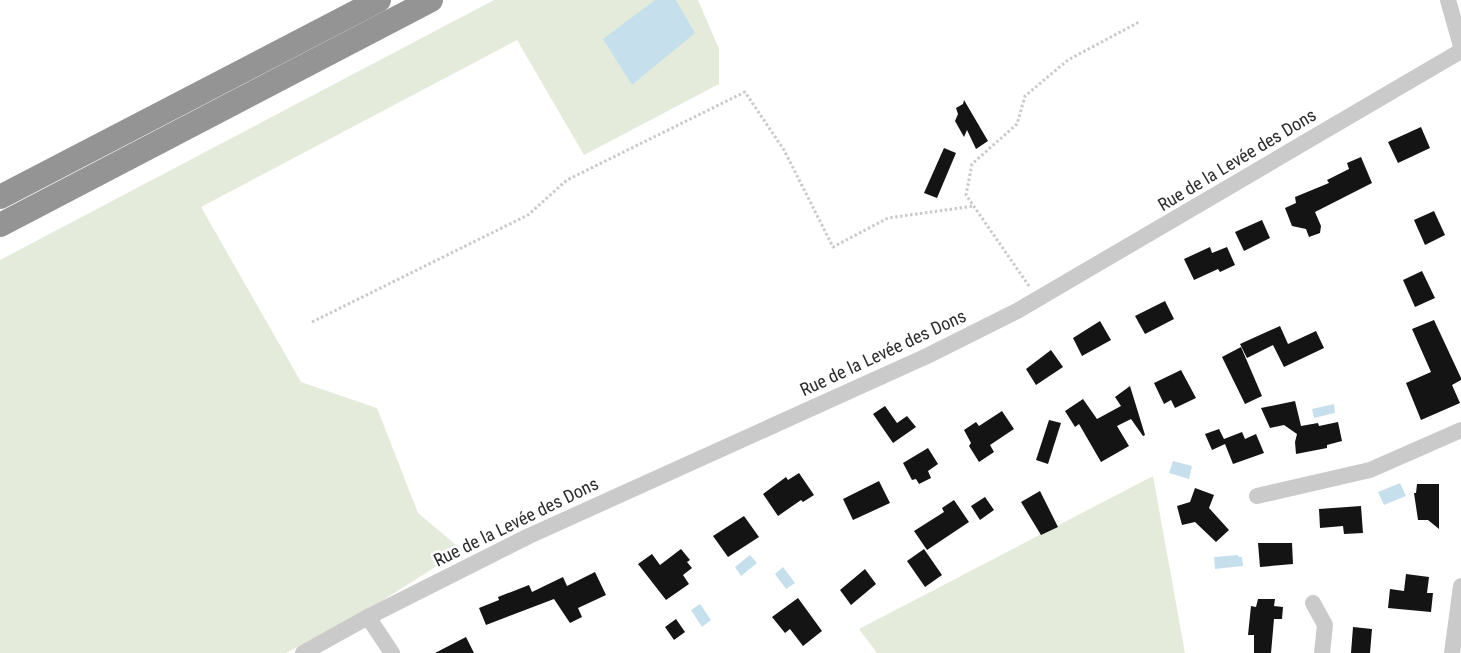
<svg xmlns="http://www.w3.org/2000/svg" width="1461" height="653" font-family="'Roboto Condensed',sans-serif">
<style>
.green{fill:#e5ebda}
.water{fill:#c5e0ec}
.building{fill:#141414}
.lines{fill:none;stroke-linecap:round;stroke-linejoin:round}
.path{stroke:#cacaca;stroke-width:3;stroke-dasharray:2.5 2.5;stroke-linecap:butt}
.minor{stroke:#cacaca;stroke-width:16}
.highway{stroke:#949494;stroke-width:24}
.labels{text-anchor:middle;stroke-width:5;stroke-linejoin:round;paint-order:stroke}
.street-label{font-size:18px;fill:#2d2d2d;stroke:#fff}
</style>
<rect width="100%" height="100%" fill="#fff"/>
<g class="green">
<polygon points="494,0 698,0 719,49 719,84 584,155 517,40 201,207 301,382 377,408 418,513 462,550 377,604 286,653 0,653 0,260"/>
<polygon points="1153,476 1185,653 877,653 859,629"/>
</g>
<g class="water">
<polygon points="655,0 676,0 695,33 632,85 603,39"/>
<polygon points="1334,404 1335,413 1314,418 1312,409"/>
<polygon points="1173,461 1192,466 1189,479 1169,473"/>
<polygon points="1400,483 1406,496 1384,505 1378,492"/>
<polygon points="750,555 757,563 741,576 735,567"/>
<polygon points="1238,555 1239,557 1242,557 1243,566 1215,569 1214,557"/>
<polygon points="783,567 795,583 786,589 775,574"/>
<polygon points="700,604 711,620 702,627 691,610"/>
</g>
<g class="building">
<polygon points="964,100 988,141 976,149 967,130 964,137 955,121 958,114 956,108 963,104"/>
<polygon points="1421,127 1430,148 1398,163 1388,142"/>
<polygon points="944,148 956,153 937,198 924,193"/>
<polygon points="1361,157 1372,183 1315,212 1321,226 1320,233 1309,237 1306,229 1292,226 1285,208 1296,203 1295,197 1329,183 1327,180 1349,169 1347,163"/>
<polygon points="1434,211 1445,235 1425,245 1414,220"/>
<polygon points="1262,220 1270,238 1244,251 1235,232"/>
<polygon points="1210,247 1212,253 1227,247 1235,265 1220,272 1218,269 1194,280 1184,259"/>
<polygon points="1422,271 1435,298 1415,307 1403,280"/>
<polygon points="1165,301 1174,319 1145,334 1135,316"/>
<polygon points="1434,320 1461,378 1461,380 1452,385 1460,403 1421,420 1406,383 1431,372 1412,329"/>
<polygon points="1100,321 1111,340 1082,356 1073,338"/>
<polygon points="1280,326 1288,344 1316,331 1324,348 1284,367 1273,345 1247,358 1240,344"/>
<polygon points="1241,347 1262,396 1245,404 1222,357"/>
<polygon points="1051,350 1063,367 1036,385 1026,369"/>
<polygon points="1181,370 1196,398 1175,408 1171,400 1164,404 1154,383"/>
<polygon points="1130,386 1145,435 1143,436 1131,419 1117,426 1129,446 1101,462 1079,424 1075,427 1065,411 1083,399 1097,419 1121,406 1115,397"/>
<polygon points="1295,401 1301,426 1318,423 1319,426 1338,422 1342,441 1327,445 1327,448 1296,454 1295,442 1297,434 1284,425 1270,428 1261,408"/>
<polygon points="885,406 897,423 907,416 916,427 893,443 873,414"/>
<polygon points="1002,411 1014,429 990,445 994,452 979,462 969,446 971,443 964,430 976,422 979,426"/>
<polygon points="1049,420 1061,423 1048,464 1036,460"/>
<polygon points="1219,429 1224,439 1242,432 1245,439 1256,434 1264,453 1233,464 1225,444 1212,450 1205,434"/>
<polygon points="928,448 938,464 928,471 931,478 919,484 916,479 912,480 903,463"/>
<polygon points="799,473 814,495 803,502 801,500 778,516 763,494 786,477 788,480"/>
<polygon points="879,481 890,503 853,520 843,499"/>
<polygon points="1417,484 1439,484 1439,529 1428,520 1418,520 1414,493 1416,493"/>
<polygon points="1195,488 1214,495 1209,508 1229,530 1216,542 1195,522 1182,525 1177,506 1190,502"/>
<polygon points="1040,491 1058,527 1041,535 1021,502"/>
<polygon points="985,497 994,510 980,520 971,506"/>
<polygon points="954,500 969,522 927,550 914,531 944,512 942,508"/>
<polygon points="1361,506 1363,533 1344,534 1343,526 1320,528 1319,509"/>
<polygon points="744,516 759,537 728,557 713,536"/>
<polygon points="1258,543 1292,543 1293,564 1260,567"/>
<polygon points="681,549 690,560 687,562 692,568 683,575 689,584 666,600 638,564 652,554 660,565"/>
<polygon points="924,549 942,575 925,587 907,561"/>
<polygon points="865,569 876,584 851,605 840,590"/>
<polygon points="595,572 606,595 578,608 582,617 570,623 554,599 486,625 479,608 499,600 498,597 529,585 532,592 563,577 567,586"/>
<polygon points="1406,574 1429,577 1427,593 1433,593 1431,612 1388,608 1390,589 1404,591"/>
<polygon points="798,598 822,631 803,646 790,629 785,633 772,617"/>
<polygon points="1258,599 1275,599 1274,606 1283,607 1282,619 1274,619 1271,653 1254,653 1254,635 1248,635 1251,606 1256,607"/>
<polygon points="676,619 685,632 674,640 665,627"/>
<polygon points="1353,627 1372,629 1370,653 1351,653"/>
<polygon points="466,637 474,653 435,653"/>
</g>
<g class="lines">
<g class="path">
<polyline points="1029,286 966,195 972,164 1017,124 1025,96 1068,60 1139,22"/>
<polyline points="312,322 528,215 567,180 745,92 784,150 833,247 888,218 974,206"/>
</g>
<g class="minor">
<polyline points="1448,0 1461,46"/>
<polyline points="1257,496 1370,470 1461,430"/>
<polyline points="1313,603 1325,625 1322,653"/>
<polyline points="368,617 392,653"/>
<polyline points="303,653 368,617 529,536 927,356 1017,311 1461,51"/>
<polyline points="1452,653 1461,586"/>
</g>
<g class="highway">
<polyline points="0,197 379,0"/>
<polyline points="0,225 431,0"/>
</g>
</g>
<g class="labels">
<g class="street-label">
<text transform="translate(1237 160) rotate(-31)" y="6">Rue de la Levée des Dons</text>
<text transform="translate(883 353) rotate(-25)" y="6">Rue de la Levée des Dons</text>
<text transform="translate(516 522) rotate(-26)" y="6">Rue de la Levée des Dons</text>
</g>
</g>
</svg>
